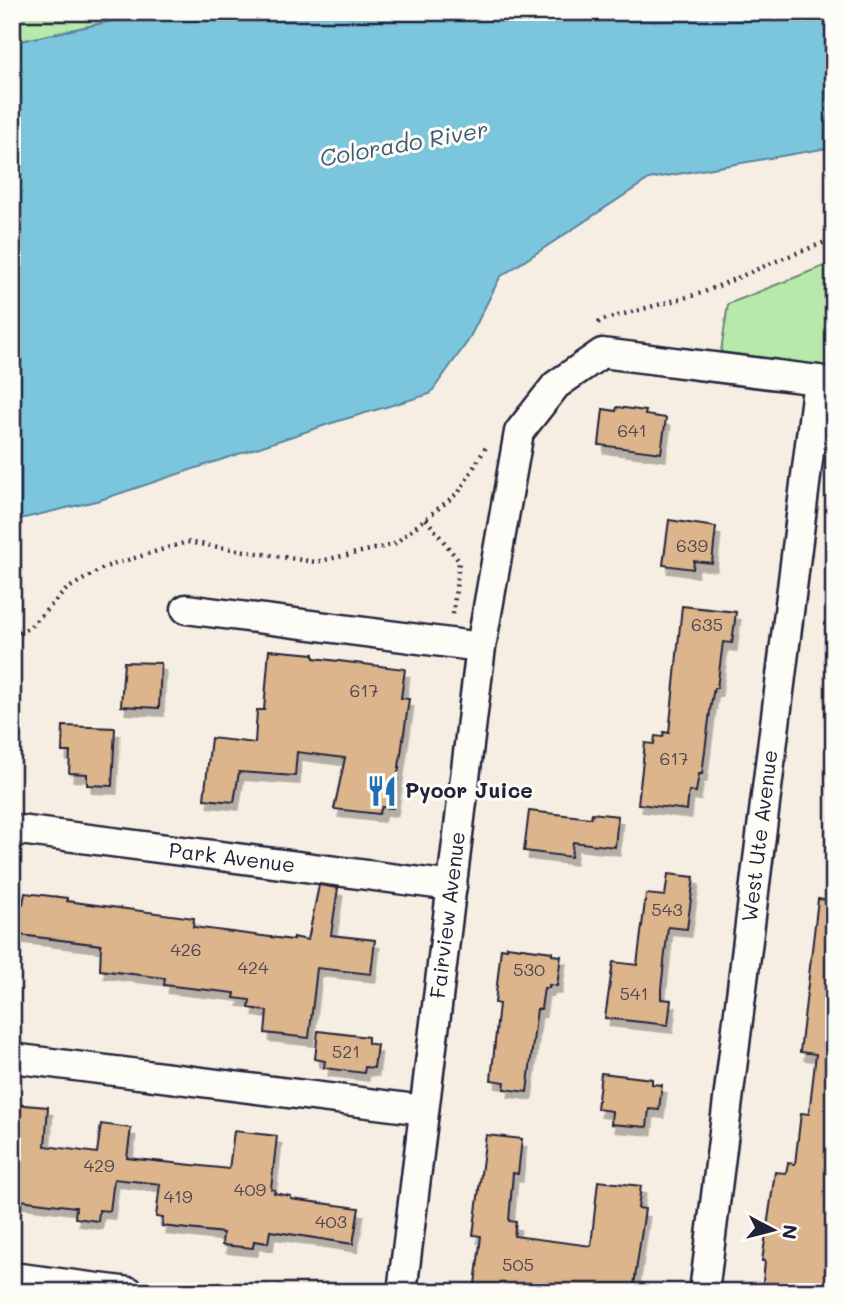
<svg xmlns="http://www.w3.org/2000/svg" width="846" height="1304" font-family="Mali,sans-serif">
<style>
.green{fill:#b6e9aa;stroke:#6c8672;stroke-width:2}
.water{fill:#7cc6dd;stroke:#58849c;stroke-width:2}
.building{fill:#dcb58d;stroke:#22223b;stroke-width:2;filter:url(#shadow)}
.lines{fill:none;stroke-linecap:round;stroke-linejoin:round}
.minor-casing{stroke:#22223b;stroke-width:33}
.path{stroke:#22223b;stroke-width:4.5;stroke-dasharray:2 5;stroke-linecap:butt}
.minor{stroke:#fdfcf7;stroke-width:28}
.labels{text-anchor:middle;stroke-width:6;stroke-linejoin:round;paint-order:stroke}
.number-label{font-size:18px;fill:#504750}
.poi-label{font-size:21px;font-weight:bold;fill:#22223b;stroke:#fdfcf7;text-anchor:start}
.street-label{font-size:21px;fill:#22223b;stroke:#fdfcf7}
.water-label{font-size:23px;font-style:italic;fill:#425b74;stroke:#fdfcf7}
</style>
<defs>
<filter id="shadow"><feDropShadow dx="4.5" dy="8" stdDeviation="0" flood-color="#0004"/></filter>
</defs>
<rect width="100%" height="100%" fill="#f6eee2"/>
<filter id="ink" filterUnits="userSpaceOnUse"><feTurbulence type="fractalNoise" baseFrequency=".0143" numOctaves="2"/><feDisplacementMap in="SourceGraphic" scale="14" xChannelSelector="R" yChannelSelector="G"/><feConvolveMatrix kernelMatrix="1 2 1 2 8 2 1 2 1" color-interpolation-filters="sRGB"/></filter>
<g filter="url(#ink)">
<g class="green">
<polygon points="12,12 153,12 12,43"/>
<polygon points="834,262 834,375 720,358 728,304"/>
</g>
<polygon class="water" points="153,12 834,12 834,147 649,179 500,277 468,341 430,394 335,422 100,500 12,521 12,43"/>
<g class="building">
<polygon points="617,407 646,411 645,415 666,418 661,453 599,445 603,409 616,411"/>
<polygon points="669,520 716,527 712,563 694,561 693,569 663,565"/>
<polygon points="682,606 736,612 732,643 723,642 717,688 714,688 711,704 702,774 699,774 696,792 689,791 687,810 638,804 645,743 654,744 655,736 663,737 664,732 669,733"/>
<polygon points="269,650 314,654 314,658 405,669 401,698 409,699 393,808 382,807 379,814 334,809 345,758 297,752 295,776 239,772 234,802 204,799 211,738 255,743 257,710 264,710"/>
<polygon points="124,662 161,663 159,708 121,706"/>
<polygon points="63,726 115,728 112,786 87,785 87,774 69,773 70,752 62,752"/>
<polygon points="529,811 591,818 592,813 618,816 615,847 573,842 571,857 524,851"/>
<polygon points="668,874 694,877 687,929 668,927 661,989 661,999 671,1000 668,1025 605,1018 613,962 637,965 646,894 665,896"/>
<polygon points="319,885 338,888 331,935 375,940 371,974 317,968 309,1038 265,1033 267,1011 249,1008 250,1000 234,998 235,993 164,985 165,978 100,970 101,945 12,934 12,903 23,904 25,893 67,898 67,901 194,918 193,927 293,940 293,937 308,940"/>
<polygon points="818,899 834,900 834,1292 762,1292 765,1261 762,1261 775,1172 786,1173 788,1163 795,1164 801,1113 809,1114 816,1054 800,1052"/>
<polygon points="507,946 552,952 552,955 561,956 557,986 549,985 549,988 544,988 541,1009 537,1009 527,1092 504,1089 505,1082 491,1080 499,1004 495,1003 501,948 507,949"/>
<polygon points="318,1031 368,1037 368,1043 377,1045 374,1068 365,1067 364,1073 324,1068 325,1061 315,1059"/>
<polygon points="601,1073 652,1079 652,1084 662,1085 659,1110 649,1109 647,1127 611,1124 612,1111 597,1109"/>
<polygon points="12,1104 48,1107 45,1146 97,1153 101,1124 131,1128 127,1158 229,1169 234,1131 277,1136 271,1189 275,1190 274,1193 291,1196 291,1199 359,1208 353,1244 270,1231 268,1243 254,1241 253,1248 222,1245 223,1233 162,1226 163,1218 156,1217 160,1184 114,1179 110,1211 99,1210 98,1221 75,1218 76,1207 12,1199"/>
<polygon points="486,1135 522,1139 518,1174 513,1173 509,1221 516,1222 514,1236 591,1246 598,1181 641,1186 638,1208 645,1209 633,1292 474,1292 481,1236 473,1235"/>
</g>
<g class="lines">
<defs>
<g id="minor">
<polyline points="186,609 481,647"/>
<polyline points="12,829 452,886"/>
<polyline points="12,1058 424,1110"/>
<polyline points="12,1277 130,1292"/>
<polyline points="402,1292 481,647 519,432 556,385 602,353 818,380 834,384"/>
<polyline points="704,1292 818,380"/>
</g>
</defs>
<use href="#minor" class="minor-casing"/>
<g class="path">
<polyline points="598,323 602,320 702,293 774,262 828,241 834,241"/>
<polyline points="426,519 459,561 453,615"/>
<polyline points="12,635 29,628 67,589 105,567 187,542 315,562 393,545 459,492 486,447"/>
</g>
<use href="#minor" class="minor"/>
</g>
</g>
<defs>
<symbol id="restaurant-bare" viewBox="-9 -9 18 18"><path d="M-5-6h1v4h1v-4h1v4h1v-4h1v5L-1.5 .5V6h-2V.5L-5-1ZM5-6V6H3V1.5H1.5Q1.5-4 5-6Z" fill="#1f6fb2" stroke="#fdfcf7" stroke-width="2.5" paint-order="stroke"/></symbol>
</defs>
<g fill-rule="evenodd">
<use href="#restaurant-bare" x="360" y="769" width="44" height="44"/>
</g>
<g class="labels">
<g class="number-label">
<text x="632" y="437">641</text>
<text x="692" y="552">639</text>
<text x="707" y="631">635</text>
<text x="364" y="697">617</text>
<text x="674" y="765">617</text>
<text x="667" y="916">543</text>
<text x="186" y="956">426</text>
<text x="253" y="974">424</text>
<text x="529" y="976">530</text>
<text x="634" y="1000">541</text>
<text x="346" y="1058">521</text>
<text x="99" y="1172">429</text>
<text x="250" y="1196">409</text>
<text x="178" y="1203">419</text>
<text x="331" y="1228">403</text>
<text x="518" y="1271">505</text>
</g>
<g class="poi-label">
<text x="405" y="798">Pyoor Juice</text>
</g>
<g class="street-label">
<text transform="translate(760 836) rotate(-83)" y="7">West Ute Avenue</text>
<text transform="translate(232 858) rotate(7)" y="7">Park Avenue</text>
<text transform="translate(448 915) rotate(-83)" y="7">Fairview Avenue</text>
</g>
<g class="water-label">
<text transform="translate(404 144) rotate(-10)" y="8">Colorado River</text>
</g>
</g>
<rect width="846" height="1304" fill="none" stroke="#fdfcf7" stroke-width="42"/>
<rect x="21" y="21" width="804" height="1262" fill="none" stroke="#22223b" stroke-width="2.5" filter="url(#ink)"/>
<g transform="translate(773 1230) rotate(97)" stroke="#fdfcf7" stroke-width="5" paint-order="stroke">
<path d="M0-5L12 26L0 18L-12 26Z" fill="#22223b"/>
<text y="-10" font-size="19" font-weight="bold" text-anchor="middle" fill="#22223b">N</text>
</g>
</svg>
